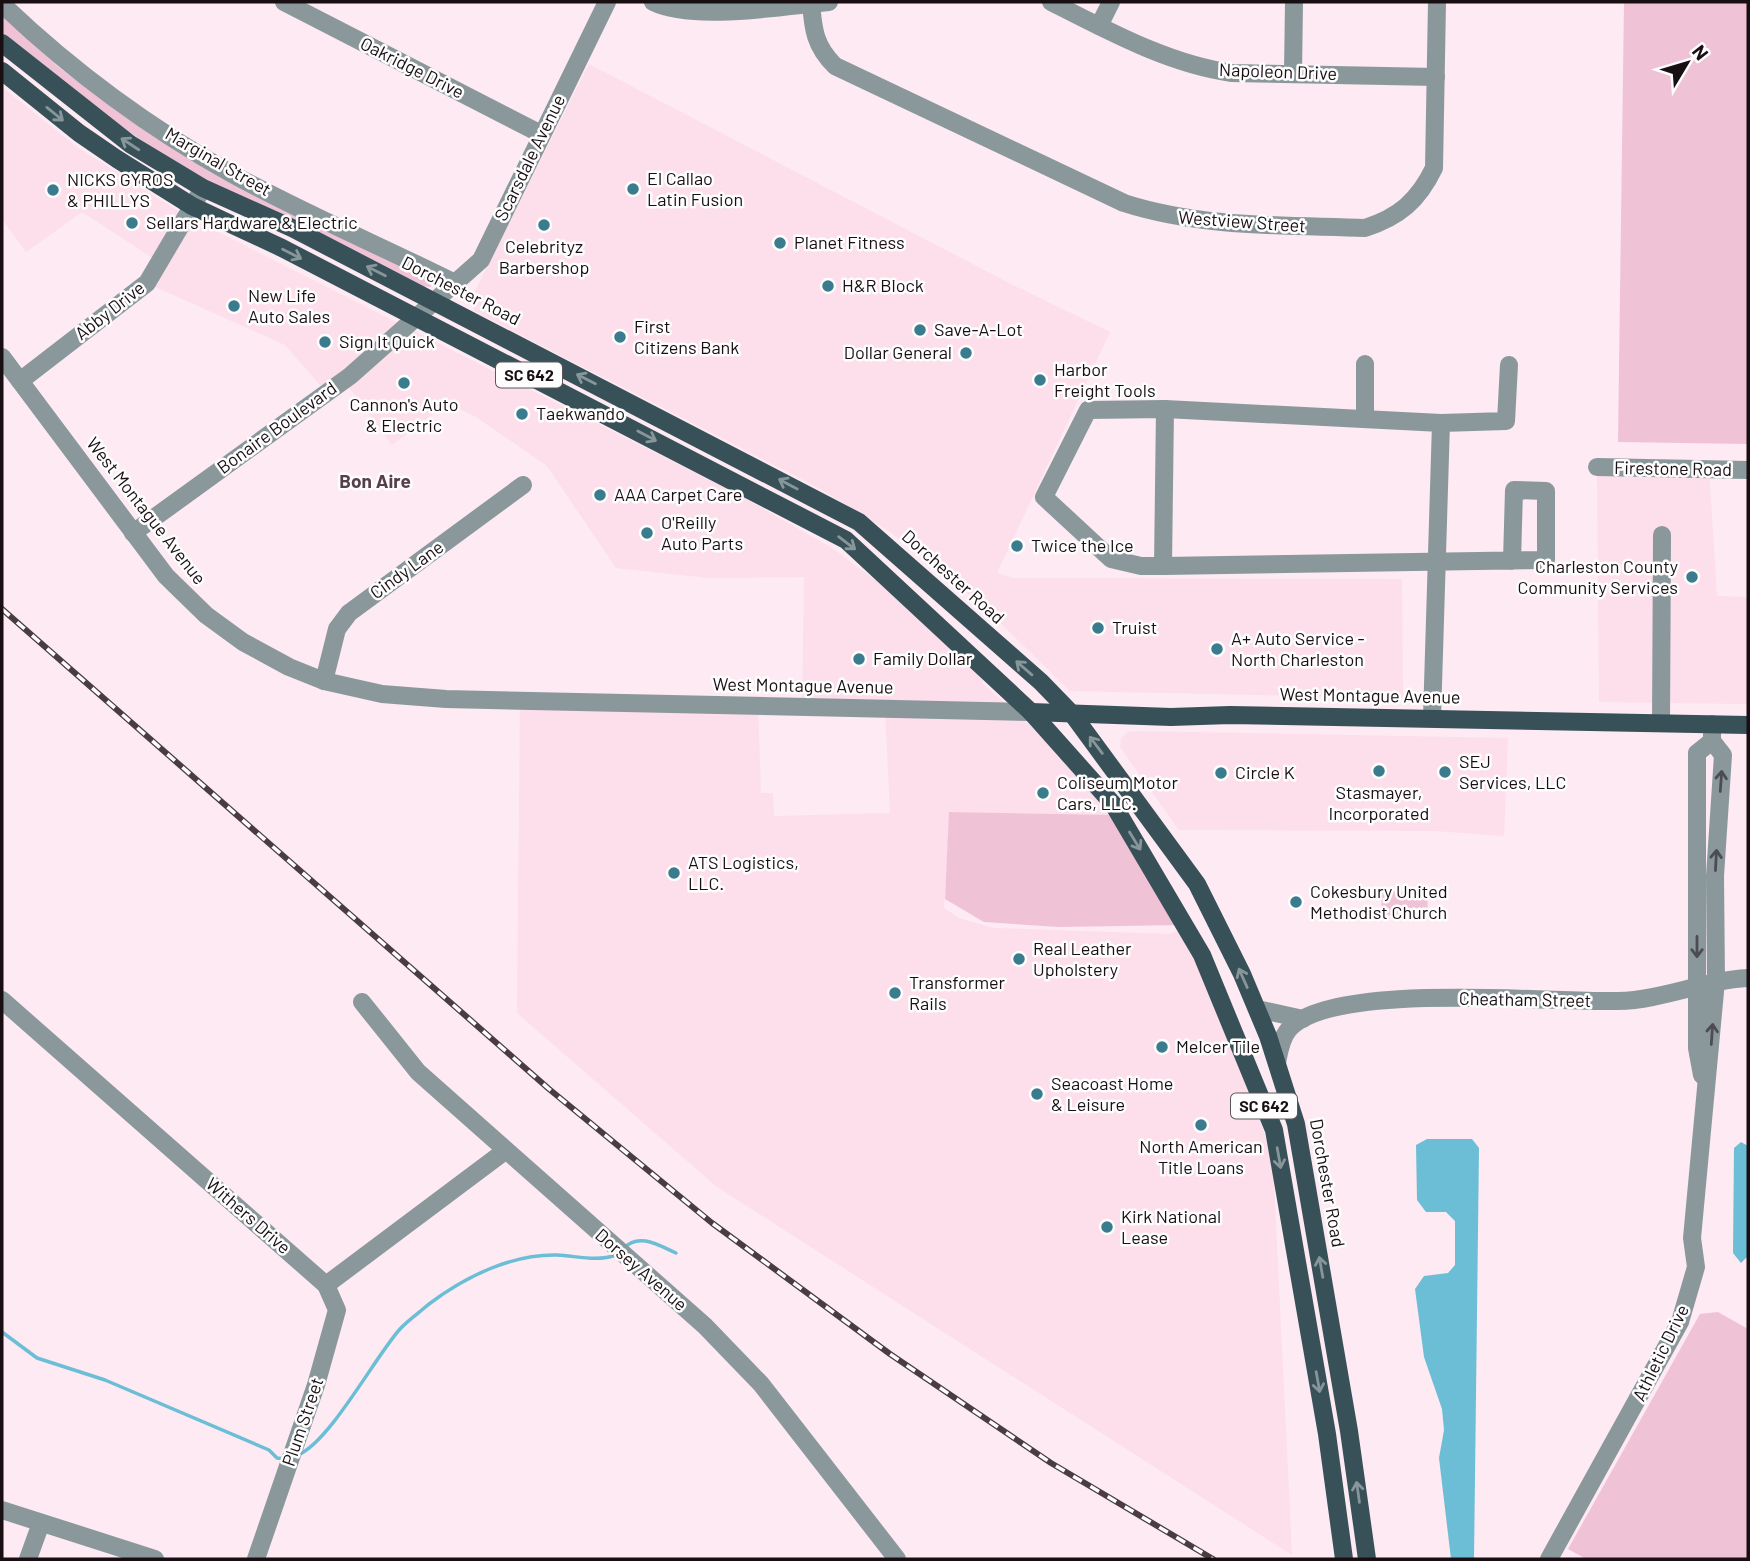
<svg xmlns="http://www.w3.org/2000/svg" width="1750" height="1561" font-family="Barlow,sans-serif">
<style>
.built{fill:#fddeeb}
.green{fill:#f0c2d6}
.water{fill:#6bbed5}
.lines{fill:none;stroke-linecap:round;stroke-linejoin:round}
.stream{stroke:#6bbed5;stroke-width:3.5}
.minor{stroke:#8a989c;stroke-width:18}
.major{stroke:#385158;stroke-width:18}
.rail-casing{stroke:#493d42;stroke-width:6}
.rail{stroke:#fdfdfd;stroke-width:3.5;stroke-dasharray:10;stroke-linecap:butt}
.oneway{stroke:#87969a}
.oneway2{stroke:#4c4d51}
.poi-dot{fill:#3a7c8e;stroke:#fdfdfd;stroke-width:2.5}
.labels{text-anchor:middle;stroke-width:5;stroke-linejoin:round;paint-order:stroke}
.shield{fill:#fdfdfd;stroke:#5d5659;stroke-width:2}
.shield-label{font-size:16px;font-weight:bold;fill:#190f13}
.street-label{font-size:18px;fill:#190f13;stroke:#fdfdfd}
.poi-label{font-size:18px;fill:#190f13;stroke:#fdfdfd;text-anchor:start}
.neighbourhood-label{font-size:19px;font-weight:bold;fill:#573f49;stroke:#fdfdfd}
</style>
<rect width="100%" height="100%" fill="#fdeaf2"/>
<g class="built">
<polygon points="589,64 1011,284 1110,332 997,573 1014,578 1402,579 1403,698 1070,691 981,604 889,531 817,487 474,311 472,297"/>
<polygon points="2,87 77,147 186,216 737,494 832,548 894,594 983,679 982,683 1038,732 1113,815 950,812 944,908 959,918 993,928 1169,934 1182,929 1243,1066 1273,1162 1292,1555 717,1187 517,1013 520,701 758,706 761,793 773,793 774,816 890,813 885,709 802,708 804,577 709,578 616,568 547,466 476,417 448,403 392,445 344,381 327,393 285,345 147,283 159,262 82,212 26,252 2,219"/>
<polygon points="1597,467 1709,469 1717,596 1748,597 1748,704 1599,702"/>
<polygon points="1137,731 1508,738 1504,836 1435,831 1179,830 1120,747 1121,739 1127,732"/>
</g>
<g class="green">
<polygon points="1624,2 1748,2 1748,444 1618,442"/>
<path d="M 2,14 L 56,65 L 102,100 L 430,282 L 431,287 L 411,285 C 262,211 125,147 2,32 Z"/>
<polygon points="949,812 1113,815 1180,925 1059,927 984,922 945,899"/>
<polygon points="1381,891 1427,892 1428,914 1382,915"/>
<polygon points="1718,1312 1748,1329 1748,1559 1586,1559 1568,1549 1700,1314"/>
</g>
<g class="water">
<polygon points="1427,1139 1472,1139 1479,1148 1474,1559 1451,1559 1439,1458 1444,1430 1442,1409 1424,1357 1415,1289 1424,1276 1448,1273 1455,1265 1455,1221 1446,1212 1426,1212 1417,1200 1416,1145"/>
<polygon points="1741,1142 1748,1146 1748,1256 1741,1263 1733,1253 1734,1148"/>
</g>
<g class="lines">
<g class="stream">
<path d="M 624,1248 C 639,1232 660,1246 676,1253"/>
<polyline points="2,1332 37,1358 105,1380 269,1450 277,1458 286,1459"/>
<path d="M 300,1454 C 332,1438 375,1357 400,1329 C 408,1320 420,1312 429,1304 C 465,1277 511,1254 557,1255 C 577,1256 597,1262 616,1255"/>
</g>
<g class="minor">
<polyline points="284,2 541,134"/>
<path d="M 653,2 C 694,22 782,6 829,2"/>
<path d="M 811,2 C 813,30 815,46 835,66 L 1124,203 C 1202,228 1283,225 1365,228 C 1399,217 1418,201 1434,168 L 1437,2"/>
<path d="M 1051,2 C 1109,31 1168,64 1232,73 L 1436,77"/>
<path d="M 2,4 C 72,71 148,127 232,174 C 305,214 383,247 457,284"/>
<polyline points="1099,26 1111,2"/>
<polyline points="1293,73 1294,2"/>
<polyline points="2,357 166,576 206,615 243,642 289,667 324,681 382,694 446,699 1031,712"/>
<polyline points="1365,364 1365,419"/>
<polyline points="20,381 147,283 203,188"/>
<polyline points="1441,423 1165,409 1088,410 1044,497 1111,559 1141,566 1163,566 1546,560 1546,491 1514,490 1512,561"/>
<polyline points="1597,467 1748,470"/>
<polyline points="133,533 350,376 481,260 607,2"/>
<polyline points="1163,566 1165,409"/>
<polyline points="324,681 337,629 349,613 523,485"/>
<polyline points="1432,718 1441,423 1506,421 1509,365"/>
<polyline points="1661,723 1662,535"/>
<polyline points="2,1000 326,1285 337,1310 316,1385 256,1559"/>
<polyline points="362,1002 418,1072 705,1326 761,1384 897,1559"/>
<polyline points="1257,1009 1303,1019"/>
<path d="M 1277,1063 C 1279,1052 1281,1038 1289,1029 C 1332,981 1551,1003 1618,1001 C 1663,1000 1704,980 1748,978"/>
<polyline points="1702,1075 1697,1048 1697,753 1712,741"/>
<polyline points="326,1285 505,1151"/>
<polyline points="2,1510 155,1559"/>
<polyline points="28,1559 41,1523"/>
<polyline points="1549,1559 1680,1322 1696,1267 1692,1238 1716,981 1715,876 1723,755 1712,741 1712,724"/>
</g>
<g class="major">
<polyline points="2,43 130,144 203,188 292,228 859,522 1041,682 1073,715 1197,884 1242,974 1268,1036 1296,1124 1349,1431 1367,1559"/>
<polyline points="2,71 79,133 117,159 192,206 282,248 846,540 1031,712 1113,804 1202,955 1274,1130 1327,1434 1344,1559"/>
<polyline points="1031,712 1171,717 1230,715 1748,725"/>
</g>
<defs>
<polyline id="rail" points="2,609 549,1089 712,1223 890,1354 1051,1463 1213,1559"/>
</defs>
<use href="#rail" class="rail-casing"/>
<use href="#rail" class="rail"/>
</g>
<defs><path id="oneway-shaft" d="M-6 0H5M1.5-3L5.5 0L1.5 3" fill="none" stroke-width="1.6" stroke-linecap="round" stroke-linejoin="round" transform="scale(1.75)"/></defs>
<g class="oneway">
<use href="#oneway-shaft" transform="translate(55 114) rotate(39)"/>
<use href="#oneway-shaft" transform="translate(130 144) rotate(-147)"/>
<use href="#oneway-shaft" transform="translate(292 254) rotate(27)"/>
<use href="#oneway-shaft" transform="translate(376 271) rotate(-153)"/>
<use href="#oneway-shaft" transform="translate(586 379) rotate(-153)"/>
<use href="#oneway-shaft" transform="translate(647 436) rotate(28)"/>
<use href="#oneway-shaft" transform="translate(788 484) rotate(-152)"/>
<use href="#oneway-shaft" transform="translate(847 543) rotate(37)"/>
<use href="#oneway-shaft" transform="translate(1024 668) rotate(-139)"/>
<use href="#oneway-shaft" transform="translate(1096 745) rotate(-127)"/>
<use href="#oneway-shaft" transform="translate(1135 841) rotate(58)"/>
<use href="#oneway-shaft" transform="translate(1243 978) rotate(-114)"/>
<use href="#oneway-shaft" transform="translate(1279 1158) rotate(80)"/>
<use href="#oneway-shaft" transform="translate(1321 1267) rotate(-100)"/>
<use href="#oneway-shaft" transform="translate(1318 1382) rotate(80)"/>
<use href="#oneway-shaft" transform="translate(1358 1492) rotate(-98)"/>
</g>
<g class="oneway2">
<use href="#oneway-shaft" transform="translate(1721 781) rotate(-86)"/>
<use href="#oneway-shaft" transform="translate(1716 860) rotate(-87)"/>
<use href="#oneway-shaft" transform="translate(1697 947) rotate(90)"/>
<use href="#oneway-shaft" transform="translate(1712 1034) rotate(-86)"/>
</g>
<g class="poi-dot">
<circle cx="633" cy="189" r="7"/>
<circle cx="53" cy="190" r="7"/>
<circle cx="132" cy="223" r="7"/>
<circle cx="544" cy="225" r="7"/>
<circle cx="780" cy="243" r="7"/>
<circle cx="828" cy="286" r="7"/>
<circle cx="234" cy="306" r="7"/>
<circle cx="920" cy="330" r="7"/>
<circle cx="620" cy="337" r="7"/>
<circle cx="325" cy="342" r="7"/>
<circle cx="966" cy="353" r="7"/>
<circle cx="1040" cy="380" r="7"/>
<circle cx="404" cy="383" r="7"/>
<circle cx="522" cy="414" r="7"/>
<circle cx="600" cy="495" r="7"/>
<circle cx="647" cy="533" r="7"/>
<circle cx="1017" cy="546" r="7"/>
<circle cx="1692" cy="577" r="7"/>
<circle cx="1098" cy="628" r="7"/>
<circle cx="1217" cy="649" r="7"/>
<circle cx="859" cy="659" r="7"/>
<circle cx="1379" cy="771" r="7"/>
<circle cx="1445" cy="772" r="7"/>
<circle cx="1221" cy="773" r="7"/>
<circle cx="1043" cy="793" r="7"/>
<circle cx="674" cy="873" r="7"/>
<circle cx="1296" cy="902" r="7"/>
<circle cx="1019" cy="959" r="7"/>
<circle cx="895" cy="993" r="7"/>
<circle cx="1162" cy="1047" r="7"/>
<circle cx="1037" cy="1094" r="7"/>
<circle cx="1201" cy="1125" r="7"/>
<circle cx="1107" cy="1227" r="7"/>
</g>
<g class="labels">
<g class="shield">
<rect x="496" y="362.5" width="66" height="25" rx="5"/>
<rect x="1231" y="1093.5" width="66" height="25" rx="5"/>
</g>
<g class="shield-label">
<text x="529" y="381">SC 642</text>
<text x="1264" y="1112">SC 642</text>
</g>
<g class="street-label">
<text transform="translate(412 68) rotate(27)" y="6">Oakridge Drive</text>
<text transform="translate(1278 72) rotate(2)" y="6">Napoleon Drive</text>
<text transform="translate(530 158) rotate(-64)" y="6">Scarsdale Avenue</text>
<text transform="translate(218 162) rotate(30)" y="6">Marginal Street</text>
<text transform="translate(1242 222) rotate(4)" y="6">Westview Street</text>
<text transform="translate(461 291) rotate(27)" y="6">Dorchester Road</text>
<text transform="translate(110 311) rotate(-38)" y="6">Abby Drive</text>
<text transform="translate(277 428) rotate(-36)" y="6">Bonaire Boulevard</text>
<text transform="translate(1673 469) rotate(1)" y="6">Firestone Road</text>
<text transform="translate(146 511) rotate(52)" y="6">West Montague Avenue</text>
<text transform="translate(407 570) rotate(-36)" y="6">Cindy Lane</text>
<text transform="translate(953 577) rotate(42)" y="6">Dorchester Road</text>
<text transform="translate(803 686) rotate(1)" y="6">West Montague Avenue</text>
<text transform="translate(1370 696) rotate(1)" y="6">West Montague Avenue</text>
<text transform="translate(1525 1000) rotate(1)" y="6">Cheatham Street</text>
<text transform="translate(1327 1183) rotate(80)" y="6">Dorchester Road</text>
<text transform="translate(248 1216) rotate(41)" y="6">Withers Drive</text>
<text transform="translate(641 1270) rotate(41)" y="6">Dorsey Avenue</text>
<text transform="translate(1661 1353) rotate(-64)" y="6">Athletic Drive</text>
<text transform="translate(303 1422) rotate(-71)" y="6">Plum Street</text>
</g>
<g class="poi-label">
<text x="647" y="185">El Callao<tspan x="647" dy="21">Latin Fusion</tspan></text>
<text x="67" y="186">NICKS GYROS<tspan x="67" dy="21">&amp; PHILLYS</tspan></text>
<text x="146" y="229">Sellars Hardware &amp; Electric</text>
<text x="794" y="249">Planet Fitness</text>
<text x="544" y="253" text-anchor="middle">Celebrityz<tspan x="544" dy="21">Barbershop</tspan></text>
<text x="842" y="292">H&amp;R Block</text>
<text x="248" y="302">New Life<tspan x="248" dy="21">Auto Sales</tspan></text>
<text x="634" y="333">First<tspan x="634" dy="21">Citizens Bank</tspan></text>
<text x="934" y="336">Save-A-Lot</text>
<text x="339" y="348">Sign It Quick</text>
<text x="952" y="359" text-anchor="end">Dollar General</text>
<text x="1054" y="376">Harbor<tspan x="1054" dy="21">Freight Tools</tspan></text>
<text x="404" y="411" text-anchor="middle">Cannon's Auto<tspan x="404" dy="21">&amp; Electric</tspan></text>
<text x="536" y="420">Taekwando</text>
<text x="614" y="501">AAA Carpet Care</text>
<text x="661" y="529">O'Reilly<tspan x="661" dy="21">Auto Parts</tspan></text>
<text x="1031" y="552">Twice the Ice</text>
<text x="1678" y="573" text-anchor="end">Charleston County<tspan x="1678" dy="21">Community Services</tspan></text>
<text x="1112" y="634">Truist</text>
<text x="1231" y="645">A+ Auto Service -<tspan x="1231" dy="21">North Charleston</tspan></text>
<text x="873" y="665">Family Dollar</text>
<text x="1459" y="768">SEJ<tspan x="1459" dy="21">Services, LLC</tspan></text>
<text x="1235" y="779">Circle K</text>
<text x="1057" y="789">Coliseum Motor<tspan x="1057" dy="21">Cars, LLC.</tspan></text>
<text x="1379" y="799" text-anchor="middle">Stasmayer,<tspan x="1379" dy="21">Incorporated</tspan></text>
<text x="688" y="869">ATS Logistics,<tspan x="688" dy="21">LLC.</tspan></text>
<text x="1310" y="898">Cokesbury United<tspan x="1310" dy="21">Methodist Church</tspan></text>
<text x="1033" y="955">Real Leather<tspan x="1033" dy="21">Upholstery</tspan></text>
<text x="909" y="989">Transformer<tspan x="909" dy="21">Rails</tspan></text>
<text x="1176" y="1053">Melcer Tile</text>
<text x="1051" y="1090">Seacoast Home<tspan x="1051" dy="21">&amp; Leisure</tspan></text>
<text x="1201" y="1153" text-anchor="middle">North American<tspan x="1201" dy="21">Title Loans</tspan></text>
<text x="1121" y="1223">Kirk National<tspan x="1121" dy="21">Lease</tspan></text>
</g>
<g class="neighbourhood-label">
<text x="375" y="488">Bon Aire</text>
</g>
</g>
<rect width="1750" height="1561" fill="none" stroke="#190f13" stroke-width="7"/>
<g transform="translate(1687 63) rotate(52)" stroke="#fdfdfd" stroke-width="5" paint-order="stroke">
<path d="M0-5L12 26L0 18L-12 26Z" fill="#190f13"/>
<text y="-10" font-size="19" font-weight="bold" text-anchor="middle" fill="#190f13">N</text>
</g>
</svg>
